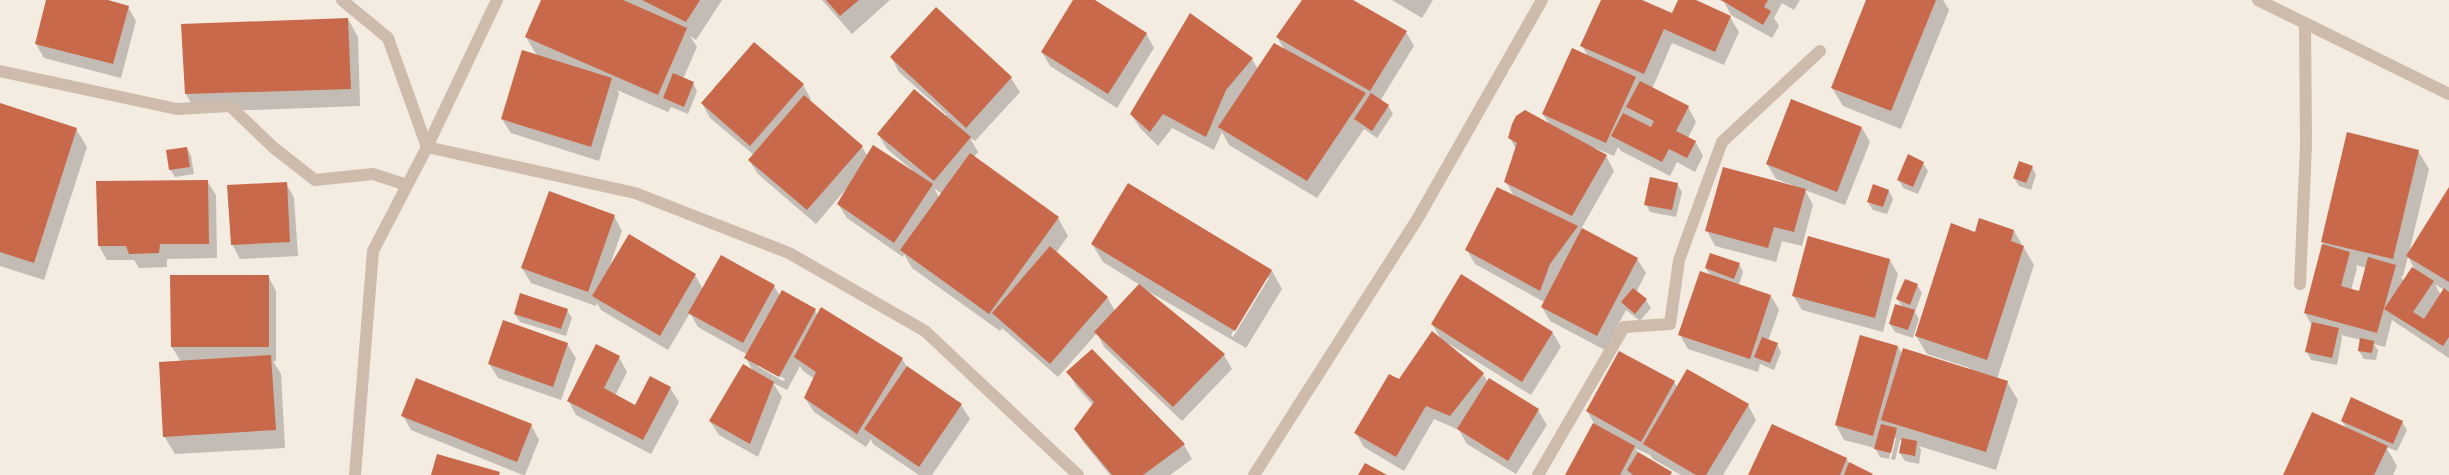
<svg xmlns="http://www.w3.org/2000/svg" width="2449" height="475" font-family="'Exo 2',sans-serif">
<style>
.shadow{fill:#0003;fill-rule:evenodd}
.building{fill:#c8694b}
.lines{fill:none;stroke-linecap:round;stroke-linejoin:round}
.street{stroke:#cdbbac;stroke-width:12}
</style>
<rect width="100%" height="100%" fill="#f4ebe1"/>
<g class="shadow">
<polygon points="48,0 103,0 128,7 136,21 121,78 44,58 36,44"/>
<polygon points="543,0 722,0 696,40 690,36 697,47 683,79 693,83 697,91 688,114 671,107 668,112 617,90 619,94 599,161 511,133 502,119 538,57 526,37"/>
<polygon points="822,0 890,0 852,34"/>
<polygon points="1074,0 1092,0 1146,33 1154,48 1117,108 1050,66 1042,52"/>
<polygon points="1303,0 1351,0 1406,32 1414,46 1380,101 1388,106 1393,114 1377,138 1364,129 1317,198 1229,145 1222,132 1214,150 1172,128 1158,146 1140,128 1131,114 1252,59 1258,69 1285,51 1277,37"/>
<polygon points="1392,0 1433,0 1422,18"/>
<polygon points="1602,0 1638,0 1673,15 1680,0 1693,0 1730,17 1739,32 1724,65 1672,43 1652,89 1688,107 1696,122 1688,138 1695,141 1703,156 1695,172 1677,162 1670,176 1621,151 1618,147 1614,156 1595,148 1594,150 1606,156 1614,171 1581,229 1637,259 1646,273 1636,292 1646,300 1651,308 1640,321 1626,310 1605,350 1550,321 1542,307 1544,302 1475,264 1467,250 1514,196 1506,182 1516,149 1510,138 1550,125 1543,114 1588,56 1582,46"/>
<polygon points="1719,0 1800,0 1794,10 1782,3 1774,18 1779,26 1772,38 1731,15 1724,2"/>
<polygon points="1868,0 1943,0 1949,10 1901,129 1843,106 1832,88"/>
<path d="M 936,9 L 1011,78 L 1020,92 L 975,141 L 970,138 L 978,152 L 974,157 L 1058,218 L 1068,236 L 1056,253 L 1107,297 L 1115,311 L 1140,285 L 1103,262 L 1092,244 L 1272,271 L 1282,289 L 1246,348 L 1141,287 L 1224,355 L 1232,369 L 1182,421 L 1104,347 L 1097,333 L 1058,377 L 1002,328 L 1000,331 L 912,268 L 904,254 L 903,257 L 847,218 L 838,204 L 845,190 L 816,224 L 758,174 L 749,160 L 754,155 L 710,118 L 702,103 L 803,85 L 811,99 L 809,101 L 862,147 L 868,157 L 911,171 L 912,170 L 887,149 L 878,134 L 947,115 L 899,72 L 891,57 ZM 934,188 L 942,194 L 939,197 ZM 1266,278 L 1269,278 L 1233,337 L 1231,335 Z"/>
<polygon points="348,19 358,37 360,106 196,112 186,94"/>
<polygon points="0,104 76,129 87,147 44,280 0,266"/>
<polygon points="1862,128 1870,142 1845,205 1805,190 1813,205 1802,246 1782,241 1776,262 1715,246 1707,231 1792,187 1792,185 1776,179 1767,164"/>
<polygon points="187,148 191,156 194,174 175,177 170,169"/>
<path d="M 2418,151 L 2429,169 L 2409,253 L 2449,189 L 2449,358 L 2392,320 L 2385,347 L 2374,344 L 2378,350 L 2376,360 L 2364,359 L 2359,351 L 2361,340 L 2341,335 L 2342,338 L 2337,365 L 2311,360 L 2307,352 L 2312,326 L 2305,313 L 2325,247 L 2322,241 ZM 2408,257 L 2416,271 L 2404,282 L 2401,276 L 2403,276 ZM 2356,265 L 2367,268 L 2360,292 L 2351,290 L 2357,268 ZM 2435,284 L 2444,290 L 2441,295 L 2438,290 Z"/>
<polygon points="1923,163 1928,171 1918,194 1903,188 1899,180"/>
<polygon points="2032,167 2036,175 2031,190 2019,186 2014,178"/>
<polygon points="207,181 216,195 217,258 167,259 167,267 139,268 134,260 107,260 99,246"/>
<polygon points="286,183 294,198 298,256 240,259 232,244"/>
<polygon points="1677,184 1682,192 1676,217 1650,212 1646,204"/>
<polygon points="1889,191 1893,199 1887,214 1873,210 1868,202"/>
<path d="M 614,216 L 622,231 L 610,265 L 629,236 L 695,275 L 703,289 L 774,286 L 780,296 L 815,310 L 818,316 L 902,359 L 907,367 L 961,405 L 970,419 L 932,475 L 919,475 L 873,444 L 871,439 L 866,447 L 814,412 L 805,398 L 815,379 L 803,371 L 800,366 L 787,390 L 773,383 L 782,397 L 758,457 L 719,435 L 710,421 L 753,371 L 746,358 L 748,355 L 698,327 L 690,313 L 668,350 L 601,310 L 597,303 L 596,306 L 531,283 L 522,268 ZM 757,364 L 785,379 L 783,381 L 757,366 Z"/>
<polygon points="2014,231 2034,265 1997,379 2007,382 2018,400 1996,470 1919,446 1921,450 1919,464 1905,461 1900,453 1903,441 1900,440 1895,460 1891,459 1896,438 1893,438 1889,459 1880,457 1875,448 1844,440 1836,425 1898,347 1903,355 1970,370 1970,368 1927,354 1916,336 1976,233"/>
<polygon points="1890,260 1898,274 1883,332 1802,310 1793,295"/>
<polygon points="1739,264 1743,272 1739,285 1771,296 1779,310 1768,341 1777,344 1781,352 1774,370 1760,364 1758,372 1688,349 1680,335 1710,275 1706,268"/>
<polygon points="268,276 276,291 276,361 273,361 281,374 285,448 175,454 164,436 181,362 172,347"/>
<polygon points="1917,285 1922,293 1915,312 1919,319 1913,338 1895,332 1890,324 1903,308 1897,299"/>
<polygon points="567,310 572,318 566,336 520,322 515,314"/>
<polygon points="1432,324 1553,333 1561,347 1531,395 1449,344 1448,345 1483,374 1488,382 1538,410 1547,425 1516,474 1467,444 1459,430 1434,419 1404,471 1364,447 1356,433 1400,380 1441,339"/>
<polygon points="567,344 576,358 561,400 498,378 489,363"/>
<polygon points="619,357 627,372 615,396 636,407 670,388 679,402 651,454 576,415 568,400"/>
<polygon points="1068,372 1184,445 1192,459 1170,475 1110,475 1084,443 1075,429 1093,405 1076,386"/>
<polygon points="1674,382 1678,388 1748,405 1756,420 1723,475 1681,475 1653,459 1650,455 1635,448 1639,454 1672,475 1566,475 1594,423 1587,411"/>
<polygon points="403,416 531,425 539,440 525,475 523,475 411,430"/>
<polygon points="2342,421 2402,422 2407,430 2397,451 2386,447 2397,466 2393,475 2284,475 2347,429"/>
<polygon points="1772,425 1847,459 1849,464 1872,475 1749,475"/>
</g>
<g class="building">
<polygon points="46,0 108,0 129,6 113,64 35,44"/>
<polygon points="541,0 623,0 687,28 658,95 525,37"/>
<polygon points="642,0 700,0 686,22"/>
<polygon points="826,0 859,0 840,16"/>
<polygon points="1073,0 1095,0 1147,33 1108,94 1041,52"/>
<polygon points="1302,0 1353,0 1407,31 1370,91 1276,37"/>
<polygon points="1601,0 1642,0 1672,13 1678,0 1696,0 1731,16 1715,52 1664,29 1644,74 1580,46"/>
<polygon points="1721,0 1768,0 1764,7 1771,11 1763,25"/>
<polygon points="1866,0 1936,0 1891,111 1831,88"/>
<polygon points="936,7 1012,77 966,128 890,57"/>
<polygon points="1190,13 1253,58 1226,90 1206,137 1163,114 1150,132 1130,114"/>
<polygon points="348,18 351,89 185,94 181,24"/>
<polygon points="754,42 804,84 750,146 701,103"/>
<polygon points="1274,43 1366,93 1307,181 1218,127"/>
<polygon points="1572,48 1636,77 1606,143 1542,114"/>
<polygon points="522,50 612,78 591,147 501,119"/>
<polygon points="673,73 694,82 684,107 663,98"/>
<polygon points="1640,81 1689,106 1676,131 1696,141 1687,158 1669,149 1662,162 1611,136 1623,113 1651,127 1654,121 1626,107"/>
<polygon points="914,89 971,137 934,181 877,134"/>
<polygon points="1371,93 1389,105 1372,131 1354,119"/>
<polygon points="804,95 863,146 807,210 748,160"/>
<polygon points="1791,99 1862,127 1837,192 1766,164"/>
<polygon points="0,103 77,128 34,263 0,252"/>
<polygon points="1525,110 1607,155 1572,216 1504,182 1517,143 1508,138 1512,124 1516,116"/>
<polygon points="2347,132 2419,150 2393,259 2321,242"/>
<polygon points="873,145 933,184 894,243 837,204"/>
<polygon points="187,147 190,167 169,170 166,150"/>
<polygon points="970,153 1059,217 989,314 900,250"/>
<polygon points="1908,154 1924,162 1913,187 1897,180"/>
<polygon points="2019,161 2033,166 2026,183 2013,178"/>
<polygon points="1723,167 1806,189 1794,232 1774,227 1768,248 1705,231"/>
<polygon points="1650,177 1678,183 1672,210 1644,205"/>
<polygon points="208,180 209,244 160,244 159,253 129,254 126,246 98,246 96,181"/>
<polygon points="287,182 290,242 231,245 227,185"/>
<polygon points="1128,183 1272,270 1235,331 1091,244"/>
<polygon points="1873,184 1889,190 1883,207 1867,202"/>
<polygon points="1497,187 1578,226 1550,264 1540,291 1465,250"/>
<polygon points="2449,187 2449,282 2406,256"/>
<polygon points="549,191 615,215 588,292 521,268"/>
<polygon points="1979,218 2014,230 2011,241 2024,246 1987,360 1915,336 1951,223 1975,232"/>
<polygon points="1582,228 1638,258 1597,336 1541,307"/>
<polygon points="629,234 696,274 660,336 592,296"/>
<polygon points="1808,236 1890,259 1875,318 1792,296"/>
<polygon points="2322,244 2350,252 2341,286 2359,291 2368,257 2396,265 2377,333 2304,313"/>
<polygon points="1050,246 1108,297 1050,364 992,313"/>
<polygon points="1710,253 1740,263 1734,279 1705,268"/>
<polygon points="721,255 775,285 743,343 688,313"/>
<polygon points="2412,267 2434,281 2413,312 2424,319 2444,288 2449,292 2449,337 2443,346 2384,309"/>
<polygon points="1700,271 1771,295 1750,359 1678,335"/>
<polygon points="1461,274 1553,332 1522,382 1431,324"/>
<polygon points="170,275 269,275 269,347 171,347"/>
<polygon points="1905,279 1918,284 1910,305 1896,299"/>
<polygon points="1139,284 1225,354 1173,407 1094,332"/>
<polygon points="1633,288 1647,299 1635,314 1621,302"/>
<polygon points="782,290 816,309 779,377 744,358"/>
<polygon points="520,293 568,309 561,329 514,314"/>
<polygon points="1895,304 1915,310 1908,330 1889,324"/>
<polygon points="821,307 903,358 857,434 804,398 816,372 794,357"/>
<polygon points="503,320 568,343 553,387 488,364"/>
<polygon points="2312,322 2339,328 2332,358 2305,352"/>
<polygon points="1432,331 1484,373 1450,416 1426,406 1396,457 1354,433 1389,374 1399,379"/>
<polygon points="1860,335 1898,346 1873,436 1835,425"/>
<polygon points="1762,337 1778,343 1770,363 1754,357"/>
<polygon points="2360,338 2374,341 2372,353 2358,351"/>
<polygon points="596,344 620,356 604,388 635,405 650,376 671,387 643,440 567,401"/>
<polygon points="1903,348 2008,381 1986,452 1881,420"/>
<polygon points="1092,349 1185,444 1143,475 1112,475 1074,429 1094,402 1066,372"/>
<polygon points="1619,351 1675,381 1641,442 1586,411"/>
<polygon points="271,355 276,430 163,437 159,362"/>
<polygon points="743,364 774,382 750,444 709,421"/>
<polygon points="907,366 962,404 919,467 864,429"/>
<polygon points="1687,369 1749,404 1706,475 1696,475 1643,444"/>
<polygon points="416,378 532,424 517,462 401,416"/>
<polygon points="1489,378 1539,409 1508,461 1457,429"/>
<polygon points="2351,397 2403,421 2393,444 2341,421"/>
<polygon points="2312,412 2388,446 2374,475 2283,475"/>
<polygon points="1593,423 1635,446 1620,475 1565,475"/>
<polygon points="1772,424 1847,458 1840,475 1748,475"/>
<polygon points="1881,424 1897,428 1891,453 1874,449"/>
<polygon points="1902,438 1917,441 1915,456 1899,453"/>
<polygon points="1638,452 1672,472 1670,475 1633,475 1627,470"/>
<polygon points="437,454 500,472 499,475 431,475"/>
<polygon points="1849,462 1873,474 1872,475 1844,475"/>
<polygon points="1365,463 1387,475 1358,475"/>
</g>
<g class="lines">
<g class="street">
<polyline points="342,0 388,38 427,147 635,193 789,253 925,331 1078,475"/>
<polyline points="2258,0 2449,94"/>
<polyline points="0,71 177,109 230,106 274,148 315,180 373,174 407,185"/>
<polyline points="2300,284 2306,145 2305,23"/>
<polyline points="355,475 373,251 427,147 497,0"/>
<polyline points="1254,475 1418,218 1542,0"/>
<polyline points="1538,475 1624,327 1670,324 1679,260 1722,142 1820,51"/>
</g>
</g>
</svg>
